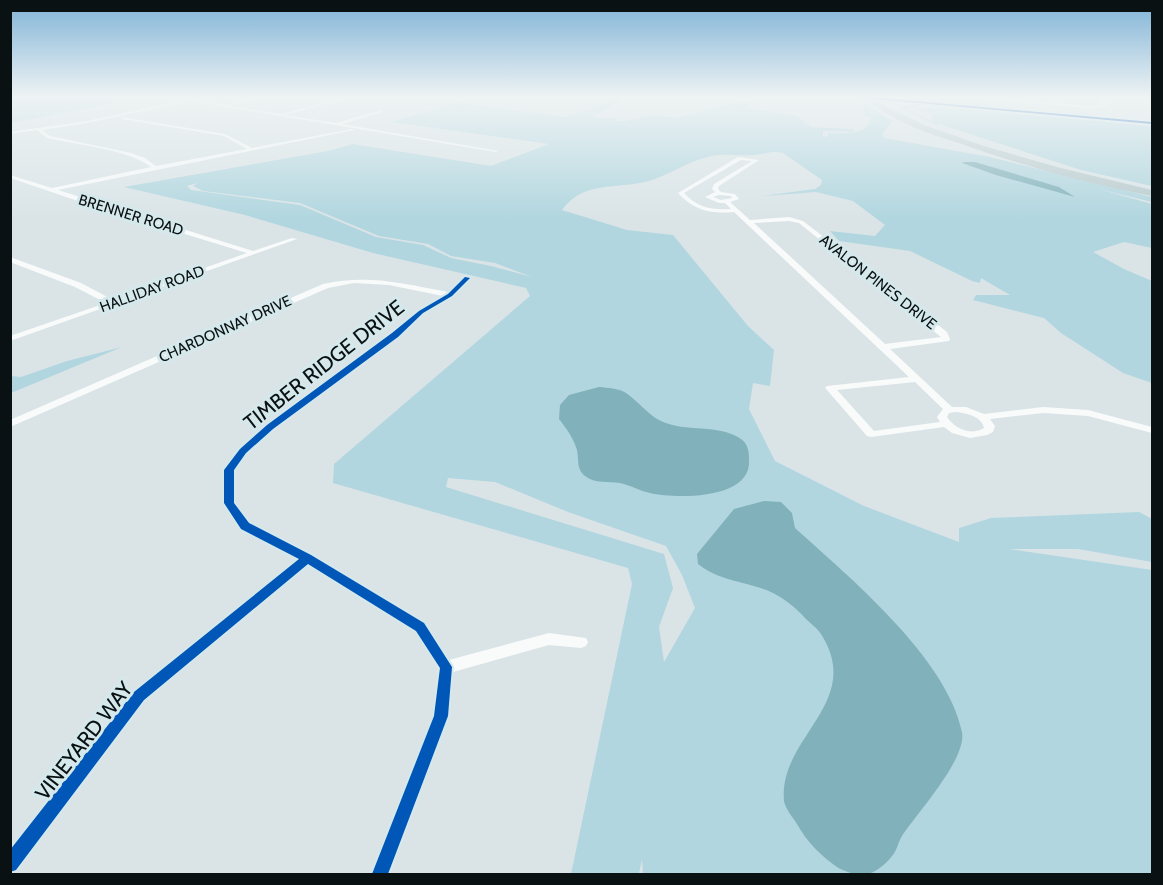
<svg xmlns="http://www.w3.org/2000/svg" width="1163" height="885" font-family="Cabin,sans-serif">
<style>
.green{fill:#b1d6df;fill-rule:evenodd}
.water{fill:#81b1bb}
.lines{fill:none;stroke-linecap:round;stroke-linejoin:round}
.street{fill:#f9fbfb;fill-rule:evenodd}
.primary{fill:#b8c4c5;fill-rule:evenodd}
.highway{fill:#b9cbce;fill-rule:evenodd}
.cycleway-casing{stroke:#d5e8ec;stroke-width:4}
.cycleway{fill:#0057b8;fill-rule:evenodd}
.labels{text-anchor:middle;stroke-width:6;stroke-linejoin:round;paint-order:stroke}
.far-street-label{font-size:15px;fill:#0a1112;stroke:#d5e8ec}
.near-street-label{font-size:21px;fill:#0a1112;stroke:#d5e8ec}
</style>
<rect width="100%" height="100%" fill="#dae4e7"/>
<g class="green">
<polygon points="11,96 89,96 120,102 11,123"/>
<path d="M 594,96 L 619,96 L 624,100 L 592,116 L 595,118 L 616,118 L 618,121 L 625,121 L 655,115 L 677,118 L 736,103 L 750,102 L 745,108 L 797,116 L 811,127 L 854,129 L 853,132 L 823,131 L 823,136 L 828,137 L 828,133 C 843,133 866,137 871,118 L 863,115 L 864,107 L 862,103 L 893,121 L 882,134 L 884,138 L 990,157 L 1152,197 L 1152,202 L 1099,189 L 1152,204 L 1152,248 L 1124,242 L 1093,252 L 1124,269 L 1152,281 L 1152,383 L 1123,373 L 1061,333 L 1044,318 L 973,300 L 976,295 L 1010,295 L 981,278 L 980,283 L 972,281 L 910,251 L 839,241 L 830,231 L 875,236 L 885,225 L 853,201 L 816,192 L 762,196 L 815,189 L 821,185 L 822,180 L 783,153 C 772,150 763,155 752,155 C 741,156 730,154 719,155 C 696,157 676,171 655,179 C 622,191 585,178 562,210 L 627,230 L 673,235 L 748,326 L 774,350 L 770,386 L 753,383 L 749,409 L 775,461 L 864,506 L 959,542 L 959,528 L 991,518 L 1139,512 L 1152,519 L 1152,562 L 1078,549 L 1009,549 L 1152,570 L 1152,874 L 643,874 L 642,859 L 639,874 L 571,874 L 632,584 L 628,568 L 333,483 L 334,464 L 530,296 L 526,288 L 373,253 L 245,215 L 124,187 L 328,151 L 353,144 L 491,166 L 549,144 L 391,122 L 458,103 L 565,117 L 615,100 ZM 197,183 L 193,186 L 203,191 L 300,203 L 379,236 L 428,244 L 451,256 L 495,263 L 532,277 L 491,266 L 451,258 L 423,245 L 376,237 L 300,205 L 191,190 L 187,186 ZM 448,478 L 495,482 L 568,512 L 666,546 L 682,575 L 695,608 L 664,662 L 659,627 L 673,588 L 664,554 L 446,487 Z"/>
<polygon points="905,105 922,105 906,109 933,122 932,114 915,109 925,107 1152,124 1152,186 1081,170 939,124 938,126 901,108"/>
<polygon points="122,347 11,393 11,376 21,377 67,361"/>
</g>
<g class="water">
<polygon points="964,162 975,162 1059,187 1075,197 996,175 962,163"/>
<path d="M 599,387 C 608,388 618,388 626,393 C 638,401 648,415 661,421 C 686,433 718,423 741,439 C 748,444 749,451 749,459 C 753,500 676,499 650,493 C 640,491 630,485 620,483 C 608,481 595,484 585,476 C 575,468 580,457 576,447 C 572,436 566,428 559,419 L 560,405 L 569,395 Z"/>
<path d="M 764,501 L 781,502 L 792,513 L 795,528 C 849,577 947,658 962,732 C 967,759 917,813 902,836 C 898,842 897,851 892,856 C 888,862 878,870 871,873 C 862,878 845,872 837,867 C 820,855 807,842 797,824 C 793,818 785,808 784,801 C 778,737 865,703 821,634 C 817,628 810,623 805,618 C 796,608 785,599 773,593 C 748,581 720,582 698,564 L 697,554 L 734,509 Z"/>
</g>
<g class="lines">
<g class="street">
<polygon points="161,96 173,96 226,105 259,96 268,96 229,106 281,114 350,96 358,96 284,115 336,123 381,110 382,112 342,124 498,151 496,152"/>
<polygon points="973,96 1088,106 1103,105 1097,96 1101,96 1108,106 1088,108 952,96"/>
<path d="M 182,101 L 181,103 L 87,123 L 42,130 L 50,136 L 131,153 L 145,158 L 156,166 L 247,149 L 224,136 L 122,119 L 121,117 L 225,134 L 252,148 L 352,129 L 354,130 L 58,190 L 253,251 L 292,238 L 297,239 L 10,341 L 10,336 L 106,303 L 75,287 L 10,262 L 10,257 L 81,283 L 113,300 L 247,253 L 93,206 L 10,178 L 10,175 L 52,188 L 151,167 C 127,149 78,145 47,138 L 37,130 L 10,134 L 10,132 L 87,121 Z"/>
<path d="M 738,157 L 759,160 L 719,186 L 718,189 L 721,192 L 735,194 L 739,199 L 730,202 L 750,220 L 789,217 L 803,221 L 947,332 L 950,339 L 949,341 L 890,349 L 952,407 L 966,407 L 984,414 L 1043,407 L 1088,410 L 1152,427 L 1152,433 L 1088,416 L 1043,413 L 990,419 L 995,426 L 993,432 L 987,435 L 970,438 L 952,433 L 944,427 L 871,437 L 867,436 L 827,390 L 825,388 L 827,386 L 909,377 L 734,212 C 711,214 694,211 678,193 ZM 741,160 L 752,161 L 714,184 L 712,189 L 715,192 L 705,197 L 719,203 L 725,203 L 731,209 C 711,210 698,208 684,193 ZM 719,195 L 731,196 L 732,198 L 721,200 L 713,197 ZM 789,221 L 799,223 L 941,337 L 885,344 L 754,223 ZM 915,382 L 943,409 L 937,417 L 940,422 L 874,431 L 837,390 ZM 956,412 C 967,413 982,417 984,428 C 971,436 955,429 947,417 L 949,413 Z"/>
<path d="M 464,276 L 471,278 L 453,297 L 424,314 L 398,337 L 274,429 L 247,453 L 235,470 L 235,503 L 249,523 L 312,555 L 425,623 L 449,660 L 549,633 L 586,638 L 588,642 L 586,646 L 581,648 L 549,645 L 453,672 L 449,716 L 390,874 L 371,874 L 433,716 L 438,668 L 415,631 L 308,565 L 144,701 L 17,871 L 10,873 L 10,848 L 134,691 L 297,559 L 241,529 L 223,503 L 223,470 L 225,467 L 239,449 L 266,425 L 392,333 L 418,310 L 443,296 L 389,285 L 354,283 L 328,288 L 10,427 L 10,420 L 323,284 C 370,274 403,284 448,292 Z"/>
</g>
<polygon class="primary" points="839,96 867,96 1152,121 1152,125"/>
<path class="highway" d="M 863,96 L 871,96 L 890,109 L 924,125 L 984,146 L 1057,167 L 1152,190 L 1152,196 C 1088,184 1023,166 962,144 C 927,133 890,121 863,96 Z"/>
<defs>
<g id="cycleway">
<polygon points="858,96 1152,122 1152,124 841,96"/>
<polygon points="465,277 470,278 452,296 423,313 398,337 273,429 246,453 234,470 234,503 249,523 311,555 424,623 452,667 448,716 388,874 372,874 434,716 440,668 416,631 308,564 144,700 16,870 10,872 10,850 134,692 299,559 241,529 224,503 224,470 240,449 267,425 392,333 419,311 448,294"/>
</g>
</defs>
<use href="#cycleway" class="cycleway-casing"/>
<use href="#cycleway" class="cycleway"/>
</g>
<linearGradient id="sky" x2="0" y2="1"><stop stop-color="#7fb3d6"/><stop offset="0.44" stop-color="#eef3f4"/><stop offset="1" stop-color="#eef3f4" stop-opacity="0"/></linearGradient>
<rect width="1163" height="220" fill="url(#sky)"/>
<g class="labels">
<g class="far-street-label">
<text transform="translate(131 215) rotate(17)" y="5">BRENNER ROAD</text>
<text transform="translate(878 282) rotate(38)" y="5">AVALON PINES DRIVE</text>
<text transform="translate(152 289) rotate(-20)" y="5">HALLIDAY ROAD</text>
<text transform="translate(225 329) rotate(-24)" y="5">CHARDONNAY DRIVE</text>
</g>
<g class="near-street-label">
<text transform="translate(324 365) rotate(-38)" y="7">TIMBER RIDGE DRIVE</text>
<text transform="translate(84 741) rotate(-52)" y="7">VINEYARD WAY</text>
</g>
</g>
<rect width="1163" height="885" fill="none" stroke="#0a1112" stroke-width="24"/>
</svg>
